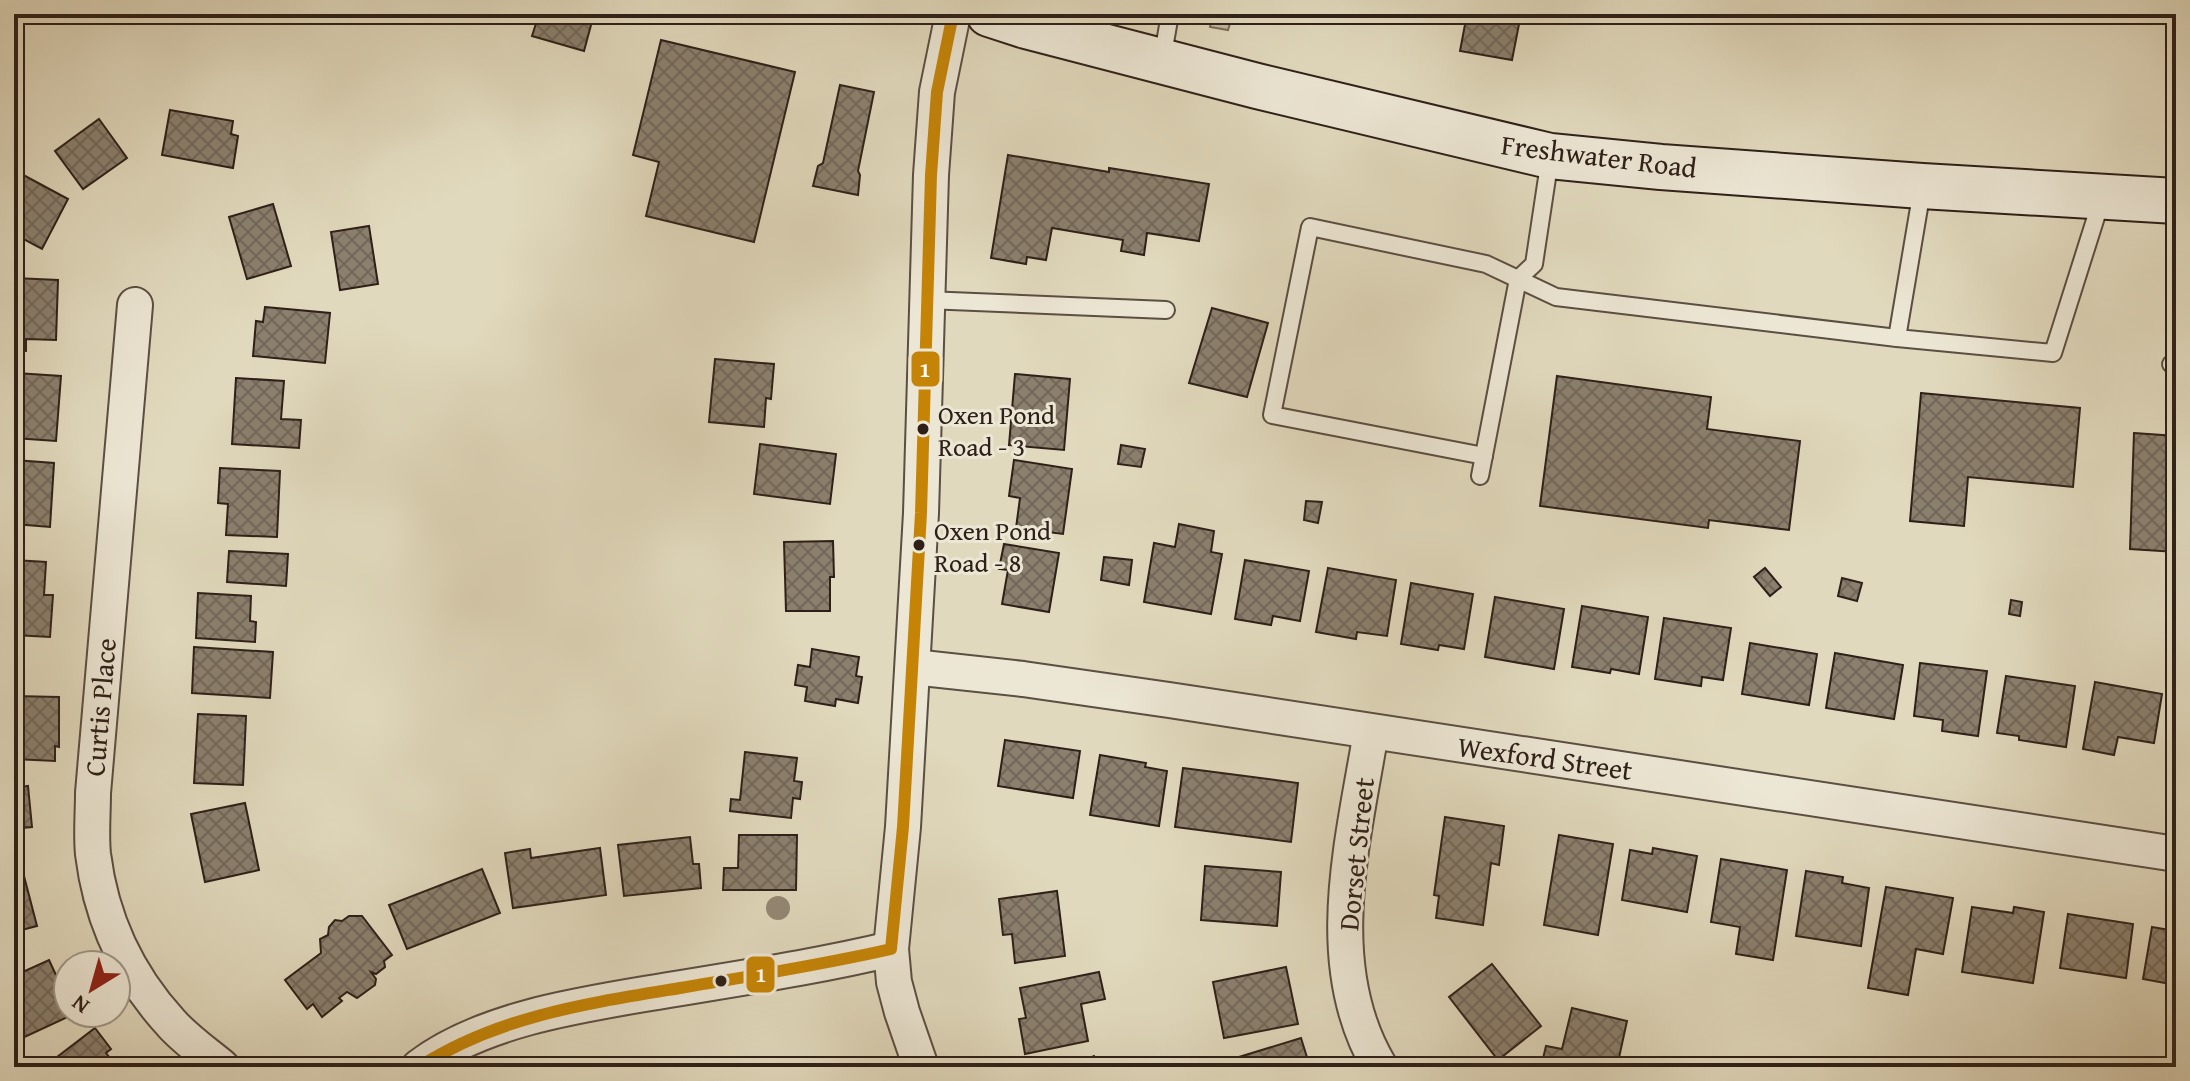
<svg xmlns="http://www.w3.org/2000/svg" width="2190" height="1081" font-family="'Gentium Book Plus',serif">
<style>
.green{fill:#c3baa1;stroke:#786d5d;stroke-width:2}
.building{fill:url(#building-cross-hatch);stroke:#2e2019;stroke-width:2}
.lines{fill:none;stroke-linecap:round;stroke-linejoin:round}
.lane-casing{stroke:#5b4e42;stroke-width:20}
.street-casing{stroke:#5b4e42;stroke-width:38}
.secondary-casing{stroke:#2e2019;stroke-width:48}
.lane{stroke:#ece6d4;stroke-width:16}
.street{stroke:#ece6d4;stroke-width:34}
.secondary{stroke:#ece6d4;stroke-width:44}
.bus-1-casing{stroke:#ece6d4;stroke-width:18}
.bus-1{stroke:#c58406;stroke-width:12}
.tree{fill:#938876}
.bus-dot{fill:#2e2019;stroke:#ece6d4;stroke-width:3}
.labels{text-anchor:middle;stroke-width:6;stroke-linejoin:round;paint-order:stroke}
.bus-label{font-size:26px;fill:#2e2019;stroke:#ece6d4;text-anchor:start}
.street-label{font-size:28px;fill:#2e2019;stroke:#ece6d4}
.line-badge{stroke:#ece6d4;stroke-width:3}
.badge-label{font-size:22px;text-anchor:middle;font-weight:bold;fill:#fff}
</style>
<defs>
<pattern id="building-cross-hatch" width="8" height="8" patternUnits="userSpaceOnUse" patternTransform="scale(2)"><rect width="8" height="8" fill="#8b806e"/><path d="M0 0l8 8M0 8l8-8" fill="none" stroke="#72685a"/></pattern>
</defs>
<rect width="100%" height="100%" fill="#e1d9bd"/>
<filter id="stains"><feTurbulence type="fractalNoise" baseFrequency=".0025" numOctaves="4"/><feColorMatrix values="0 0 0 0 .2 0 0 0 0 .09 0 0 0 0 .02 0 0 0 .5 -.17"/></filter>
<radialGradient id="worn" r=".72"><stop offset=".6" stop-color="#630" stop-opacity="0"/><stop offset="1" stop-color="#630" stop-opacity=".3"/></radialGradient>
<polygon class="green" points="1213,14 1233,14 1228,30 1210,27"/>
<g class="building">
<polygon points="539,14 594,14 584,51 532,36"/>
<polygon points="1467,14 1521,14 1512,60 1460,51"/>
<polygon points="661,40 795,72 754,242 646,216 659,162 633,155"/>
<polygon points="840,85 874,92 858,171 860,175 858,195 813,186 818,166 823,163"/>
<polygon points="170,110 233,121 231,134 238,136 233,168 162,155"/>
<polygon points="99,119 127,158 83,189 55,151"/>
<polygon points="1008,155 1109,172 1109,168 1209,184 1199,241 1147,233 1144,255 1121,251 1123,240 1052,228 1046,260 1027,257 1026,264 991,258"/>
<polygon points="14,170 68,199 42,249 18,236 14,243"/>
<polygon points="273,204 291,266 247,279 229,217"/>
<polygon points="369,226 378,284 340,290 331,232"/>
<polygon points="14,278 58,280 56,340 26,339 26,351 14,350"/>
<polygon points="265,307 330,313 325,363 253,356 256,321 263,322"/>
<polygon points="1212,308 1268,323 1247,397 1189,383"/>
<polygon points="715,359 774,364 771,399 766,398 764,427 709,422"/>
<polygon points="16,373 61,376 56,441 14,438"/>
<polygon points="1015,374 1070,379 1064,450 1009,445"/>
<polygon points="1557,376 1711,397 1707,429 1800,441 1789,530 1709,520 1708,528 1540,506"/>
<polygon points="236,378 284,381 281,419 301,420 299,448 232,444"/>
<polygon points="1921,393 2080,408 2073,487 1968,477 1964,526 1910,521"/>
<polygon points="2134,433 2176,436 2176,552 2130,549"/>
<polygon points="760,444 836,454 830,504 754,494"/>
<polygon points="1121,445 1145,449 1141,467 1118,464"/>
<polygon points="14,460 54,463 50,527 14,524"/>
<polygon points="1014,460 1072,469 1063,534 1016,528 1020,498 1009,496"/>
<polygon points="220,468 280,471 277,537 226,535 228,504 218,503"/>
<polygon points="1306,501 1322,502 1318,523 1304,520"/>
<polygon points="1179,524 1214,531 1211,552 1222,554 1211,614 1144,602 1154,543 1175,547"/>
<polygon points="833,541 834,577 830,577 830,611 786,611 784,542"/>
<polygon points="1004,544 1059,553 1049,612 1002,604 1008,570 999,569"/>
<polygon points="229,551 288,554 286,586 227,582"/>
<polygon points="1104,557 1132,560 1129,585 1101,580"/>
<polygon points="14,560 46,562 44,595 53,595 50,637 14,635"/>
<polygon points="1245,560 1309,571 1300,621 1273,616 1271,625 1235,619"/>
<polygon points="1328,568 1396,580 1387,636 1357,632 1356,639 1316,632"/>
<polygon points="1765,568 1781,587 1770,596 1754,577"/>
<polygon points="1842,578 1862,583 1857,601 1838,596"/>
<polygon points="1411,583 1473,594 1464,649 1439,645 1438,650 1401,644"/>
<polygon points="198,593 251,596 250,621 256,622 255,642 196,638"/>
<polygon points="1495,597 1564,609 1554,669 1485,657"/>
<polygon points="2011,600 2022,602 2020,616 2009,614"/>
<polygon points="1582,606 1648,617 1639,674 1611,669 1610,673 1572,667"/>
<polygon points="1664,618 1731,628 1723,680 1702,677 1701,686 1655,679"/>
<polygon points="1750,643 1817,654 1809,705 1742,694"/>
<polygon points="194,647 273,652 270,698 192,693"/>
<polygon points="812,649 859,657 856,676 862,677 858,703 836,699 835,706 805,701 807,687 795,685 798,665 810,667"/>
<polygon points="1835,653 1903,665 1894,719 1826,708"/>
<polygon points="1920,663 1987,671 1978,736 1942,731 1943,720 1914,716"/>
<polygon points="2006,676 2075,686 2066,747 2019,740 2019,736 1997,733"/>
<polygon points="2095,682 2162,694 2154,743 2118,737 2114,755 2083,749"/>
<polygon points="14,696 59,697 59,747 55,746 55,761 14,759"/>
<polygon points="2176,704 2176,763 2167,761"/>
<polygon points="198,714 246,716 243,785 194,783"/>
<polygon points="1005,740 1080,751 1073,798 998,786"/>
<polygon points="745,752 797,758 794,781 802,782 800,799 793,798 791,818 730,811 731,799 740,800"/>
<polygon points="1100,755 1146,763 1145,767 1167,771 1159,826 1090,815"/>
<polygon points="1183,768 1298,783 1291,842 1175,827"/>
<polygon points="28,786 32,827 21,828 23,851 14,852 14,788"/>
<polygon points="245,803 259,870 205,882 191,814"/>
<polygon points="1445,817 1504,826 1499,865 1491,863 1483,925 1436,918 1439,896 1434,895"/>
<polygon points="739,835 797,835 796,890 723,890 724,868 738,868"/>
<polygon points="1559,835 1613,844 1598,935 1544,925"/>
<polygon points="690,837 693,864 699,864 701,888 624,896 618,845"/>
<polygon points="600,848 606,895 513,908 505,853 530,849 531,858"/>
<polygon points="1653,848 1697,856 1687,912 1622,900 1630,850 1652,854"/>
<polygon points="1721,859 1787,870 1773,960 1736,954 1740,927 1711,922"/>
<polygon points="1205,866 1281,872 1277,926 1201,920"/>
<polygon points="482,869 500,913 407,949 389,905"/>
<polygon points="1806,871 1843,877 1842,883 1869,888 1861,946 1796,936"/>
<polygon points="24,876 37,926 14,932 14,878"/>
<polygon points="1886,887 1953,898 1943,954 1916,949 1908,995 1868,988"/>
<polygon points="1057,891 1065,956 1015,963 1012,934 1003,935 999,899"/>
<polygon points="1972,907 2013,913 2014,907 2044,912 2033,983 1962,972"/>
<polygon points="2068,914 2133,924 2126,978 2060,968"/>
<polygon points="349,916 362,916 392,955 384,961 385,967 376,974 371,972 376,979 375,985 357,998 347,992 339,998 342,1001 322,1017 313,1004 307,1009 285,980 321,953 320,939 328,935 329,927 335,920 342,921"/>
<polygon points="2152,927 2176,931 2176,985 2143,979"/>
<polygon points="49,960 68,1001 68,1013 74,1014 16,1041 14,976"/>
<polygon points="1492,964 1541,1026 1498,1060 1449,997"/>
<polygon points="1286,967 1298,1024 1224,1038 1213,982"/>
<polygon points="1099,972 1105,999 1081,1004 1088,1041 1025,1054 1019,1019 1026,1018 1020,988"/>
<polygon points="1572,1008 1627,1021 1617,1067 1541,1067 1546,1046 1562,1049"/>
<polygon points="95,1028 111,1049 106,1053 117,1067 44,1067"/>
<polygon points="1301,1038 1310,1067 1228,1067 1226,1061"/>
<polygon points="1094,1056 1098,1067 1067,1067"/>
<polygon points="1635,1062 1665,1067 1634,1067"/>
</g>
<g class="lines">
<defs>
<g id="lane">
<polyline points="1162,60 1170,14"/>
<polyline points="1922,190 1897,338 2053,353 2102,198"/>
<polyline points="926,300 1166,310"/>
<polyline points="2171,364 2176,365"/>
<polyline points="1484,456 1272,415 1310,227 1486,264 1556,297 1897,338"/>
<polyline points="1480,476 1518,279 1534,264 1550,158"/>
</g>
<g id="street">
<path d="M 135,305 L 93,793 C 93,813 91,834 93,854 C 101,919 127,975 171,1023 C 185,1039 205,1053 222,1067"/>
<polyline points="913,667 1023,679 1169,700 2176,854"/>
<path d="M 1371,732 C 1353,841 1319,966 1380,1067"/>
<path d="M 419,1067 C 486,1016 593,1003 675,989 C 747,977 820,966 891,949"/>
<polyline points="921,1067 902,1012 894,982 891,949 903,827 921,513 931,175 937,92 953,14"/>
</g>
<polyline id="secondary" points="989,14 1026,26 1257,86 1550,156 1661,167 1922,186 2176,201"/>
</defs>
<use href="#lane" class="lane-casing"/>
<use href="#street" class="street-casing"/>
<use href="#secondary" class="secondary-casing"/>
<use href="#lane" class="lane"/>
<use href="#street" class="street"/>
<use href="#secondary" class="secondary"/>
<defs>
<path id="bus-1" d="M 419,1067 C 498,1016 589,1003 680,988 C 751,976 821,965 891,949 L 903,827 L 921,513 L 931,175 L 937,92 L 953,14"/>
</defs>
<use href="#bus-1" class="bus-1-casing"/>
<use href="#bus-1" class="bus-1"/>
</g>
<circle class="tree" cx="778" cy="908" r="12"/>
<g class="bus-dot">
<circle cx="923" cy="429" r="7"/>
<circle cx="919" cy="545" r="7"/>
<circle cx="721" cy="981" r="7"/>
</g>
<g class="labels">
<g class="bus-label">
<text x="938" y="424">Oxen Pond<tspan x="938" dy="32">Road - 3</tspan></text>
<text x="934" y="540">Oxen Pond<tspan x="934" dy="32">Road - 8</tspan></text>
</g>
<g class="street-label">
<text transform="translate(1599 156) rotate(7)" y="10">Freshwater Road</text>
<text transform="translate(100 707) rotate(-85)" y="10">Curtis Place</text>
<text transform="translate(1545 758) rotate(8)" y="10">Wexford Street</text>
<text transform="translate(1356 854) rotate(-84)" y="10">Dorset Street</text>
</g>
</g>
<g class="line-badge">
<rect x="910" y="350" width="31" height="38" rx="8" fill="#c58406"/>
<rect x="745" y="955" width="31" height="39" rx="8" fill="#c58406"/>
</g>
<g class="badge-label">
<text x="925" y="377">1</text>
<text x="761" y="982">1</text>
</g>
<rect width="2190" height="1081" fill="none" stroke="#e1d9bd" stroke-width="48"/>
<rect x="16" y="16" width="2158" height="1049" fill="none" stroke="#2e2019" stroke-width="4"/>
<rect x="24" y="24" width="2142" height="1033" fill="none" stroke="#2e2019" stroke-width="2"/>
<g transform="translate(92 989) rotate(217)"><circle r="38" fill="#ece6d4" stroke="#a09789" stroke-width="2"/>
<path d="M0-6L14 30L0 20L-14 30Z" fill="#8f2418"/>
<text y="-12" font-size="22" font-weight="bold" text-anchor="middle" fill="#2e2019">N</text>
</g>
<rect width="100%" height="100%" filter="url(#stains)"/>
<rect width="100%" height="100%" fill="url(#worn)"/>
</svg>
